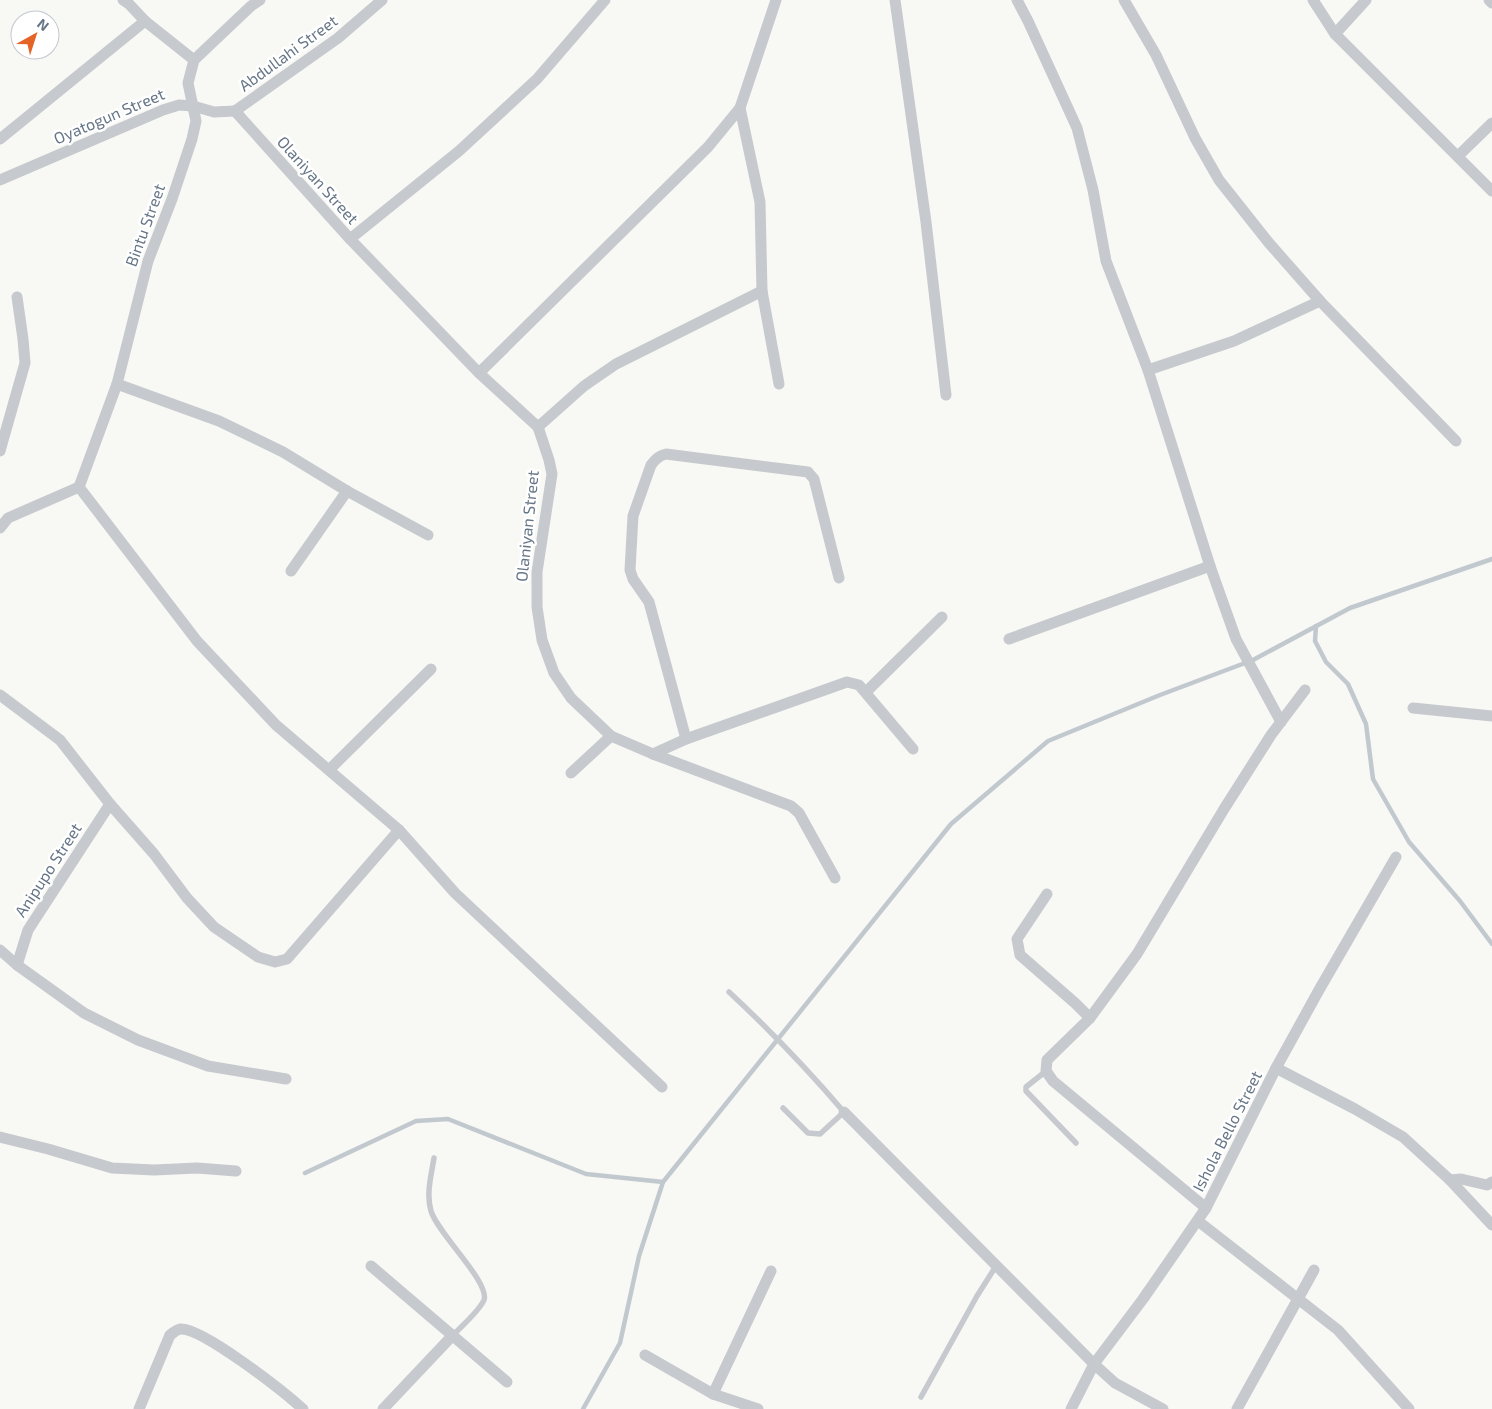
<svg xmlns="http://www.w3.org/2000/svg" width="1492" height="1409" font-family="'Exo 2',sans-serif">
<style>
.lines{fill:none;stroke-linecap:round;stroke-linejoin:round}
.stream{stroke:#c1c9cf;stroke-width:4.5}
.lane{stroke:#c6c9cd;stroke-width:5.5}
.street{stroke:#c6c9cd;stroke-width:11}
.labels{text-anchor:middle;stroke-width:5;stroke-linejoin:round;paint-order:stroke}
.street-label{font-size:16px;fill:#677687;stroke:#fff}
</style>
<rect width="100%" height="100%" fill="#f8f8f5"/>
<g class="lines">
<g class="stream">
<polyline points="1316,626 1315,641 1326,662 1348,684 1366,724 1373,779 1409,842 1460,901 1492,944"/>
<polyline points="305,1173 416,1121 448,1119 586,1174 663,1182"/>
<polyline points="583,1409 620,1343 639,1256 663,1182 951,824 1048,741 1160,695 1253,660 1350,608 1492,559"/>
</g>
<g class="lane">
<path d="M 729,992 C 770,1030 808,1070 844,1112 L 820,1134 L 808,1133 L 783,1108"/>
<polyline points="1046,1071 1026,1087 1026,1091 1076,1143"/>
<path d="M 434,1158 C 431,1176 426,1194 431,1211 C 438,1234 490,1282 484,1300 C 480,1310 461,1327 453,1335"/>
<polyline points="921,1397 977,1296 996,1266"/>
</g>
<g class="street">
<polyline points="895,0 926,222 946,395"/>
<polyline points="1017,0 1028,21 1077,128 1093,190 1106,261 1148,370 1210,566 1236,639 1281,722"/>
<polyline points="1124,0 1156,55 1195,138 1219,180 1269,243 1320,301 1456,441"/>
<polyline points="1313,0 1335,34 1492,191"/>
<polyline points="1489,0 1492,3"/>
<polyline points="1335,34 1366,0"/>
<polyline points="194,60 251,6 260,0"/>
<polyline points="740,108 760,202 762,291 779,384"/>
<polyline points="235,111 350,239 479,373 538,427 549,460 552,474 537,572 537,607 542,640 554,673 571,698 611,736 653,754 791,806 799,813 835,878"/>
<polyline points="235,111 338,38 382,0"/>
<polyline points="0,139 145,21"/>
<polyline points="1458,156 1492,123"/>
<polyline points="0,180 163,110 179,105 193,106 214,112 235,111"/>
<polyline points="350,239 459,151 537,79 605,0"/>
<polyline points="1148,370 1234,341 1320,301"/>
<polyline points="479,373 708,147 740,108 776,0"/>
<polyline points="117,384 219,421 283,452 347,491 428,535"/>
<polyline points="538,427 584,386 616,364 762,291"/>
<polyline points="0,451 25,363 23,339 17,297"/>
<polyline points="79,487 197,641 276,725 399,830 455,893 662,1087"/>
<polyline points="79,487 117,384 148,261 172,199 192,139 196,121 188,83 194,60 145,21 129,4 123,0"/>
<polyline points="0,528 8,518 79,487"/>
<polyline points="291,571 347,491"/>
<polyline points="1009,639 1210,566"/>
<polyline points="866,692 942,617"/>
<polyline points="0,695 60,740 110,804 154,854 187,898 214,927 258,957 275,962 287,959 399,830"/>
<polyline points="1413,708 1492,716"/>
<path d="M 686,739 L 649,602 L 633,579 L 630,570 L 633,516 L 651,465 C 655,460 658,456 666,454 L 808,472 L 814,479 L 839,578"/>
<polyline points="653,754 686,739 847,682 859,685 913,749"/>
<polyline points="329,770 431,669"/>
<polyline points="571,773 611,736"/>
<polyline points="1047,894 1017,939 1020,955 1075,1003 1090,1018"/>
<polyline points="0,950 17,965 28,930 110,804"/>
<polyline points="17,965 84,1013 138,1040 208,1066 286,1079"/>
<polyline points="1276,1068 1355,1109 1403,1137 1450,1180 1492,1225"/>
<polyline points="844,1112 1094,1364 1115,1383 1163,1409"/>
<polyline points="0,1137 48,1149 112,1168 154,1170 197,1168 236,1171"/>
<polyline points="1450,1180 1461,1179 1487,1185 1492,1182"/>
<polyline points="1206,1208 1053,1081 1046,1071 1047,1060 1090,1018 1137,954 1224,809 1271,735 1305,690"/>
<polyline points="1198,1221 1338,1330 1409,1409"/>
<polyline points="371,1266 507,1382"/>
<polyline points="645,1355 713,1394 758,1409"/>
<polyline points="713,1394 771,1271"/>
<path d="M 139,1409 L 170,1335 C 173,1333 176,1330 180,1329 C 202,1327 284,1392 303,1409"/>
<polyline points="383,1409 453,1335"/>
<polyline points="1071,1409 1094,1364 1143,1299 1206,1208 1276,1068 1319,990 1396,857"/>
<polyline points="1237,1409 1314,1270"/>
</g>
</g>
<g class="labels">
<g class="street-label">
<text transform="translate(288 53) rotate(-36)" y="6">Abdullahi Street</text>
<text transform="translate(109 116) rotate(-23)" y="6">Oyatogun Street</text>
<text transform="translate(318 180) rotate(48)" y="6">Olaniyan Street</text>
<text transform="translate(145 225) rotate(-70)" y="6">Bintu Street</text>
<text transform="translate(527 526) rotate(-84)" y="6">Olaniyan Street</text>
<text transform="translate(48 870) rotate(-57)" y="6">Anipupo Street</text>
<text transform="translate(1227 1131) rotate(-63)" y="6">Ishola Bello Street</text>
</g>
</g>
<g transform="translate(35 35) rotate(39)"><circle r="24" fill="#ffffff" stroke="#c2c8cf"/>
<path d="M0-4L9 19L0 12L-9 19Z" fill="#e66328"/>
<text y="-8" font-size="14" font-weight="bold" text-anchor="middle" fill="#677687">N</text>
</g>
</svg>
